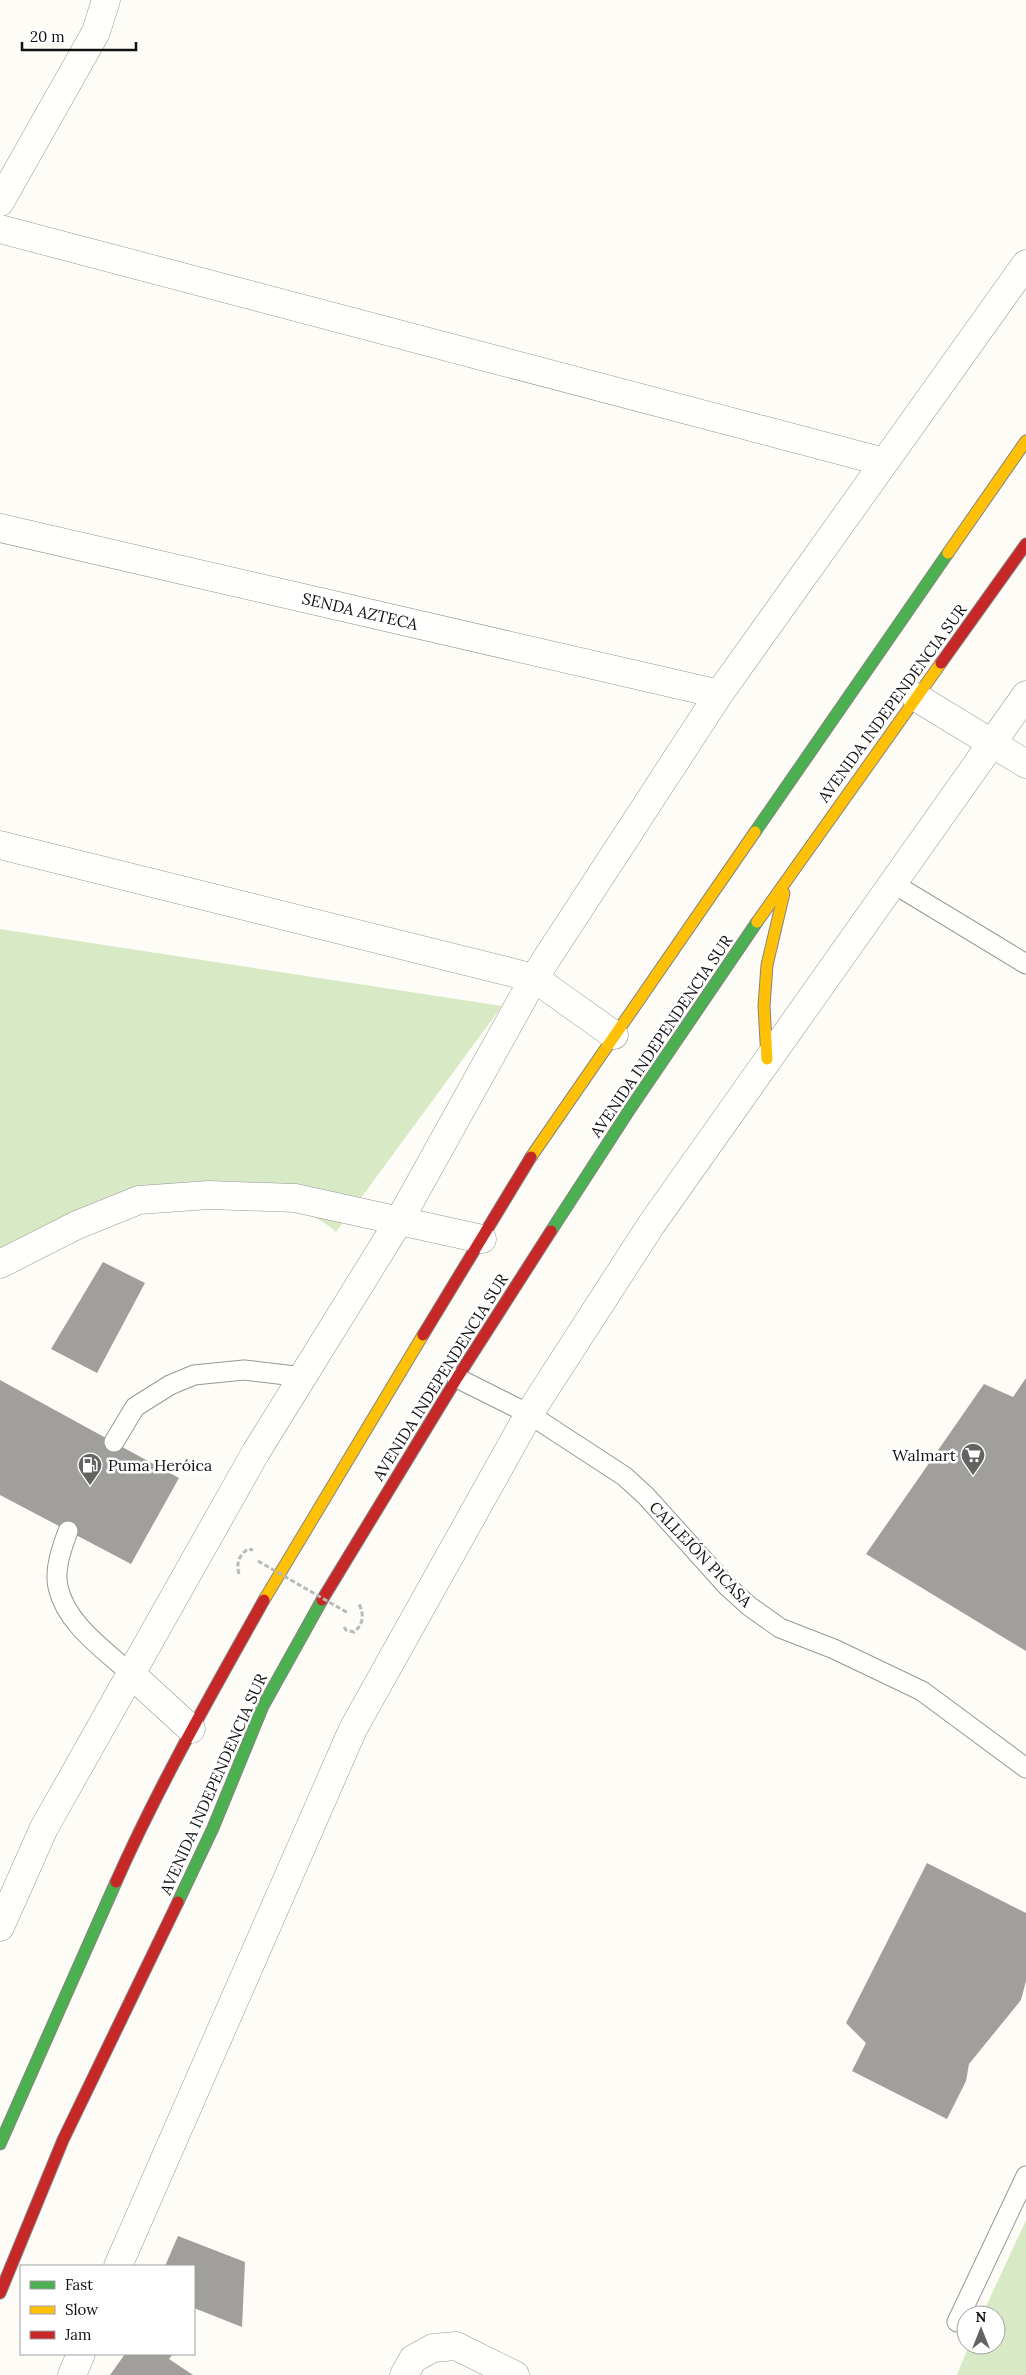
<svg xmlns="http://www.w3.org/2000/svg" width="1026" height="2375" font-family="Lora,serif">
<style>
.forest{fill:#d8eac5}
.building{fill:#a19f9c}
.lines{fill:none;stroke-linecap:round;stroke-linejoin:round}
.lane-casing{stroke:#979795;stroke-width:21}
.street-casing{stroke:#979795;stroke-width:29}
.fast-casing{stroke:#858482;stroke-width:13}
.slow-casing{stroke:#858482;stroke-width:13}
.jam-casing{stroke:#858482;stroke-width:13}
.path{stroke:#b9b9b8;stroke-width:3;stroke-dasharray:5 2.5;stroke-linecap:butt}
.lane{stroke:#fffffe;stroke-width:19}
.street{stroke:#fffffe;stroke-width:28}
.fast{stroke:#4caf50;stroke-width:11}
.slow{stroke:#ffc107;stroke-width:11}
.jam{stroke:#c62828;stroke-width:11}
.path-bridge{stroke:#b9b9b8;stroke-width:3;stroke-dasharray:5 2.5;stroke-linecap:butt}
.labels{text-anchor:middle;stroke-width:5;stroke-linejoin:round;paint-order:stroke}
.street-label{font-size:16px;fill:#111;stroke:#fff}
.poi-label{font-size:16px;fill:#111;stroke:#fff;text-anchor:end}
</style>
<rect width="100%" height="100%" fill="#fdfcf7"/>
<g class="forest">
<path d="M 0,929 L 502,1006 L 336,1232 C 309,1207 277,1207 243,1207 C 220,1208 196,1206 174,1208 C 111,1214 55,1248 0,1276 Z"/>
<polygon points="1026,2220 1026,2375 957,2375 969,2345 996,2345 996,2315 982,2315"/>
</g>
<g class="building">
<polygon points="103,1262 145,1283 97,1373 51,1349"/>
<polygon points="1026,1378 1026,1651 866,1554 984,1384 1013,1397"/>
<polygon points="0,1380 179,1478 131,1564 0,1495"/>
<polygon points="927,1863 1026,1913 1026,1981 1021,2000 969,2064 966,2081 947,2119 852,2071 866,2043 846,2023"/>
<polygon points="178,2236 245,2262 242,2327 194,2308 194,2266 165,2266"/>
<polygon points="125,2354 173,2354 169,2359 193,2375 110,2375"/>
</g>
<g class="lines">
<defs>
<g id="lane">
<polyline points="894,884 1026,964"/>
<polyline points="457,1378 529,1414 624,1476 646,1496 727,1586 749,1606 780,1628 834,1649 922,1691 1026,1768"/>
<polyline points="114,1442 135,1407 170,1385 194,1375 244,1370 303,1377"/>
<path d="M 68,1531 C 62,1548 54,1568 58,1587 C 66,1624 105,1650 131,1674"/>
<polyline points="957,2322 1026,2176"/>
</g>
<g id="street">
<polyline points="0,202 96,32 106,0"/>
<polyline points="0,229 884,462"/>
<polyline points="0,528 719,694"/>
<polyline points="916,697 1026,764"/>
<polyline points="0,845 534,978 614,1035"/>
<polyline points="0,1264 77,1225 139,1200 209,1195 295,1198 482,1239"/>
<polyline points="131,1674 191,1729"/>
<polyline points="0,1927 44,1828 256,1452 399,1221 534,978 719,694 1026,264"/>
<polyline points="118,2266 353,1729 529,1414 651,1225 1026,695"/>
<polyline points="72,2375 81,2354"/>
<polyline points="404,2375 413,2359 433,2348 456,2346 515,2375"/>
</g>
<g id="fast">
<polyline points="755,832 948,553"/>
<polyline points="551,1231 630,1109 757,922"/>
<polyline points="178,1902 213,1828 263,1706 322,1600"/>
<polyline points="0,2144 116,1882"/>
</g>
<g id="slow">
<polyline points="948,553 1026,441"/>
<polyline points="757,922 941,663"/>
<polyline points="767,1059 764,1006 767,965 784,893"/>
<polyline points="531,1157 755,832"/>
<polyline points="264,1600 423,1335"/>
</g>
<g id="jam">
<polyline points="941,663 1026,544"/>
<polyline points="423,1335 531,1157"/>
<polyline points="322,1600 457,1378 551,1231"/>
<path d="M 116,1882 C 159,1785 212,1693 264,1600"/>
<polyline points="0,2293 63,2140 178,1902"/>
</g>
</defs>
<use href="#lane" class="lane-casing"/>
<use href="#street" class="street-casing"/>
<use href="#fast" class="fast-casing"/>
<use href="#slow" class="slow-casing"/>
<use href="#jam" class="jam-casing"/>
<g class="path">
<path d="M 239,1574 C 236,1563 239,1555 248,1549 L 253,1550"/>
<path d="M 344,1627 L 346,1630 L 354,1632 C 364,1624 364,1614 359,1604"/>
</g>
<use href="#lane" class="lane"/>
<use href="#street" class="street"/>
<use href="#fast" class="fast"/>
<use href="#slow" class="slow"/>
<use href="#jam" class="jam"/>
<polyline class="path-bridge" points="258,1561 348,1613"/>
</g>
<defs>
<symbol id="supermarket-pin" viewBox="-11 -11 22 30"><path d="M0 17L-7.5 6A9.5 9.5 0 1 1 7.5 6Z" fill="#646362" stroke="#fff"/><path d="M-6-5.5h2.5l.6 2H6L4.5 2H-2.5L-4.4-4H-6ZM-1.5 3.2a1.3 1.3 0 1 0 .1 0ZM3 3.2a1.3 1.3 0 1 0 .1 0Z" fill="#fff"/></symbol>
<symbol id="fuel-pin" viewBox="-11 -11 22 30"><path d="M0 17L-7.5 6A9.5 9.5 0 1 1 7.5 6Z" fill="#646362" stroke="#fff"/><path d="M-5.5-6h7V0h2V4h1.3V-2.5L3-4.5l.8-.8L6-3V5H2.5V1h-1V6h-7ZM-4.2-4.7v3.2H.2V-4.7Z" fill="#fff"/></symbol>
</defs>
<g fill-rule="evenodd">
<use href="#supermarket-pin" x="959" y="1441" width="28" height="38"/>
<use href="#fuel-pin" x="76" y="1451" width="28" height="38"/>
</g>
<g class="labels">
<g class="street-label">
<text transform="translate(360 611) rotate(13)" y="6">SENDA AZTECA</text>
<text transform="translate(892 703) rotate(-54)" y="6">AVENIDA INDEPENDENCIA SUR</text>
<text transform="translate(661 1036) rotate(-56)" y="6">AVENIDA INDEPENDENCIA SUR</text>
<text transform="translate(440 1377) rotate(-58)" y="6">AVENIDA INDEPENDENCIA SUR</text>
<text transform="translate(701 1554) rotate(46)" y="6">CALLEJÓN PICASA</text>
<text transform="translate(213 1784) rotate(-66)" y="6">AVENIDA INDEPENDENCIA SUR</text>
</g>
<g class="poi-label">
<text x="956" y="1461">Walmart</text>
<text x="108" y="1471" text-anchor="start">Puma Heróica</text>
</g>
</g>
<rect x="20" y="2265" width="175" height="90" fill="#ffffff" stroke="#a0a0a0"/>
<rect x="30" y="2281" width="25" height="8" fill="#4caf50" stroke="#a0a0a0"/>
<text x="65" y="2290" font-size="15" fill="#111111">Fast</text>
<rect x="30" y="2306" width="25" height="8" fill="#ffc107" stroke="#a0a0a0"/>
<text x="65" y="2315" font-size="15" fill="#111111">Slow</text>
<rect x="30" y="2331" width="25" height="8" fill="#c62828" stroke="#a0a0a0"/>
<text x="65" y="2340" font-size="15" fill="#111111">Jam</text>
<g transform="translate(981 2330)"><circle r="24" fill="#ffffff" stroke="#a0a0a0"/>
<path d="M0-4L9 19L0 12L-9 19Z" fill="#646362"/>
<text y="-8" font-size="14" font-weight="bold" text-anchor="middle" fill="#111111">N</text>
</g>
<path d="M22 42v8h114v-8" fill="none" stroke="#111111" stroke-width="2.5"/>
<text x="30" y="42" font-size="15" fill="#111111" stroke="#ffffff" stroke-width="4" paint-order="stroke">20 m</text>
</svg>
